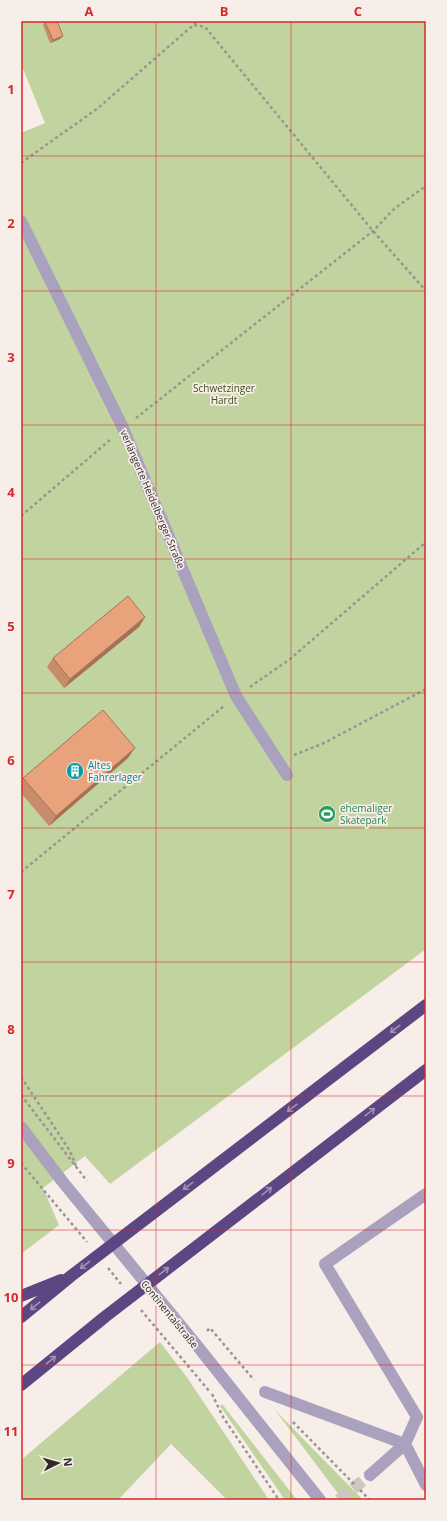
<svg xmlns="http://www.w3.org/2000/svg" width="447" height="1521" font-family="'Open Sans',sans-serif">
<style>
.green{fill:#c1d49f}
.lines{fill:none;stroke-linecap:round;stroke-linejoin:round}
.minor-tunnel{stroke:#cfc6c3;stroke-width:12;stroke-dasharray:12 6;stroke-linecap:butt}
.path{stroke:#9b9491;stroke-width:2.5;stroke-dasharray:3 3;stroke-linecap:butt}
.minor{stroke:#aaa1bf;stroke-width:12}
.highway{stroke:#5e4683;stroke-width:12}
.wall{fill:#c88c6b}
.shaded-wall{fill:#a37257}
.building{fill:#e9a37c;stroke:#a37257}
.oneway{stroke:#a391b1}
.grid{fill:none;stroke:#d62828;stroke-width:1;stroke-opacity:0.55}
.labels{text-anchor:middle;stroke-width:3.5;stroke-linejoin:round;paint-order:stroke}
.park-label{font-size:10px;fill:#40501c;stroke:#f7ede9}
.street-label{font-size:10px;fill:#2e2a29;stroke:#f7ede9}
.culture-label{font-size:10px;fill:#0d838f;stroke:#f7ede9;text-anchor:start}
.leisure-label{font-size:10px;fill:#27864d;stroke:#f7ede9;text-anchor:start}
.neatline{fill:none;stroke:#d62828;stroke-width:1.5}
.grid-label{font-size:13px;text-anchor:middle;font-weight:bold;fill:#d62828}
</style>
<rect width="100%" height="100%" fill="#f7ede9"/>
<g class="green">
<polygon points="21,21 426,21 426,949 110,1184 85,1156 43,1188 59,1225 21,1254 21,133 45,123 21,64"/>
<polygon points="160,1342 186,1376 269,1500 227,1500 171,1444 118,1500 21,1500 21,1460"/>
<polygon points="222,1404 297,1500 285,1500 220,1406"/>
<polygon points="275,1410 363,1500 343,1500"/>
</g>
<g class="lines">
<polyline class="minor-tunnel" points="339,1500 370,1475"/>
<g class="path">
<polyline points="194,25 205,27 373,231 426,291"/>
<polyline points="21,163 98,108 198,21"/>
<polyline points="136,418 373,231 394,209 426,186"/>
<polyline points="21,516 111,439"/>
<polyline points="250,687 290,659 426,542"/>
<polyline points="294,755 324,743 426,689"/>
<polyline points="21,872 224,706"/>
<polyline points="21,1077 70,1151 76,1166"/>
<polyline points="21,1095 87,1181"/>
<polyline points="21,1163 87,1242"/>
<polyline points="108,1268 121,1284"/>
<polyline points="141,1310 210,1392"/>
<polyline points="207,1331 210,1328 254,1380"/>
<polyline points="212,1394 223,1417 279,1500"/>
<polyline points="293,1422 355,1485"/>
<polyline points="360,1490 370,1500"/>
</g>
<g class="minor">
<polyline points="21,221 123,428 236,696 287,775"/>
<polyline points="21,1127 62,1181 199,1348 320,1500"/>
<polyline points="426,1194 325,1264 417,1417 405,1444 426,1485"/>
<polyline points="265,1392 405,1444 370,1475"/>
</g>
<g class="highway">
<polyline points="21,1296 61,1280"/>
<polyline points="21,1317 71,1276 426,1005"/>
<polyline points="21,1385 106,1316 426,1070"/>
</g>
</g>
<g class="wall">
<polygon points="45,22 60,39 50,43 43,25"/>
<polygon points="145,617 139,627 64,688 47,667 53,658"/>
<polygon points="128,758 49,826 21,793 21,781 23,778"/>
</g>
<g class="shaded-wall">
<polygon points="63,36 60,39 50,43 53,40"/>
<polygon points="145,617 139,627 64,688 70,679"/>
<polygon points="135,748 128,758 49,826 56,816"/>
</g>
<g class="building">
<polygon points="47,21 57,21 63,36 53,40 45,22"/>
<polygon points="128,596 145,617 70,679 53,658"/>
<polygon points="103,710 135,748 56,816 23,778"/>
</g>
<defs><path id="oneway-shaft" d="M-6 0H5M1.5-3L5.5 0L1.5 3" fill="none" stroke-width="1.6" stroke-linecap="round" stroke-linejoin="round"/></defs>
<g class="oneway">
<use href="#oneway-shaft" transform="translate(395 1029) rotate(143)"/>
<use href="#oneway-shaft" transform="translate(292 1108) rotate(143)"/>
<use href="#oneway-shaft" transform="translate(370 1112) rotate(-38)"/>
<use href="#oneway-shaft" transform="translate(188 1186) rotate(143)"/>
<use href="#oneway-shaft" transform="translate(267 1191) rotate(-38)"/>
<use href="#oneway-shaft" transform="translate(85 1265) rotate(143)"/>
<use href="#oneway-shaft" transform="translate(164 1271) rotate(-38)"/>
<use href="#oneway-shaft" transform="translate(35 1306) rotate(140)"/>
<use href="#oneway-shaft" transform="translate(51 1360) rotate(-39)"/>
</g>
<path class="grid" d="M 156,21 L 156,1500M 291,21 L 291,1500M 21,156 L 426,156M 21,291 L 426,291M 21,425 L 426,425M 21,559 L 426,559M 21,693 L 426,693M 21,828 L 426,828M 21,962 L 426,962M 21,1096 L 426,1096M 21,1230 L 426,1230M 21,1365 L 426,1365"/>
<defs>
<symbol id="building-disc" viewBox="-11 -11 22 22"><circle r="9.5" fill="#0f9aa8" stroke="#f7ede9"/><path d="M-4-6H4V6H1V3H-1V6H-4ZM-2.5-4.3h1.7v1.8h-1.7ZM.8-4.3h1.7v1.8H.8ZM-2.5-1h1.7V.8h-1.7ZM.8-1h1.7V.8H.8Z" fill="#fff"/></symbol>
<symbol id="stadium-disc" viewBox="-11 -11 22 22"><circle r="9.5" fill="#2e9e5b" stroke="#f7ede9"/><path d="M0-5a6.5 5 0 1 0 0 10a6.5 5 0 1 0 0-10ZM-3.5-1.8h7v3.6h-7Z" fill="#fff"/></symbol>
</defs>
<g fill-rule="evenodd">
<use href="#building-disc" x="65" y="761" width="20" height="20"/>
<use href="#stadium-disc" x="317" y="804" width="20" height="20"/>
</g>
<g class="labels">
<g class="park-label">
<text x="224" y="392">Schwetzinger<tspan x="224" dy="12">Hardt</tspan></text>
</g>
<g class="street-label">
<text transform="translate(153 499) rotate(67)" y="4">verlängerte Heidelberger Straße</text>
<text transform="translate(170 1314) rotate(51)" y="4">Continentalstraße</text>
</g>
<g class="culture-label">
<text x="88" y="769">Altes<tspan x="88" dy="12">Fahrerlager</tspan></text>
</g>
<g class="leisure-label">
<text x="340" y="812">ehemaliger<tspan x="340" dy="12">Skatepark</tspan></text>
</g>
</g>
<rect width="447" height="1521" fill="none" stroke="#f7ede9" stroke-width="44"/>
<g transform="translate(58 1463) rotate(84)" stroke="#f7ede9" stroke-width="3" paint-order="stroke">
<path d="M0-3L7 15L0 10L-7 15Z" fill="#2e2a29"/>
<text y="-6" font-size="11" font-weight="bold" text-anchor="middle" fill="#2e2a29">N</text>
</g>
<rect x="22" y="22" width="403" height="1477" class="neatline"/>
<g class="grid-label">
<text x="89" y="16">A</text>
<text x="224" y="16">B</text>
<text x="358" y="16">C</text>
<text x="11" y="94">1</text>
<text x="11" y="228">2</text>
<text x="11" y="362">3</text>
<text x="11" y="497">4</text>
<text x="11" y="631">5</text>
<text x="11" y="765">6</text>
<text x="11" y="899">7</text>
<text x="11" y="1034">8</text>
<text x="11" y="1168">9</text>
<text x="11" y="1302">10</text>
<text x="11" y="1436">11</text>
</g>
</svg>
